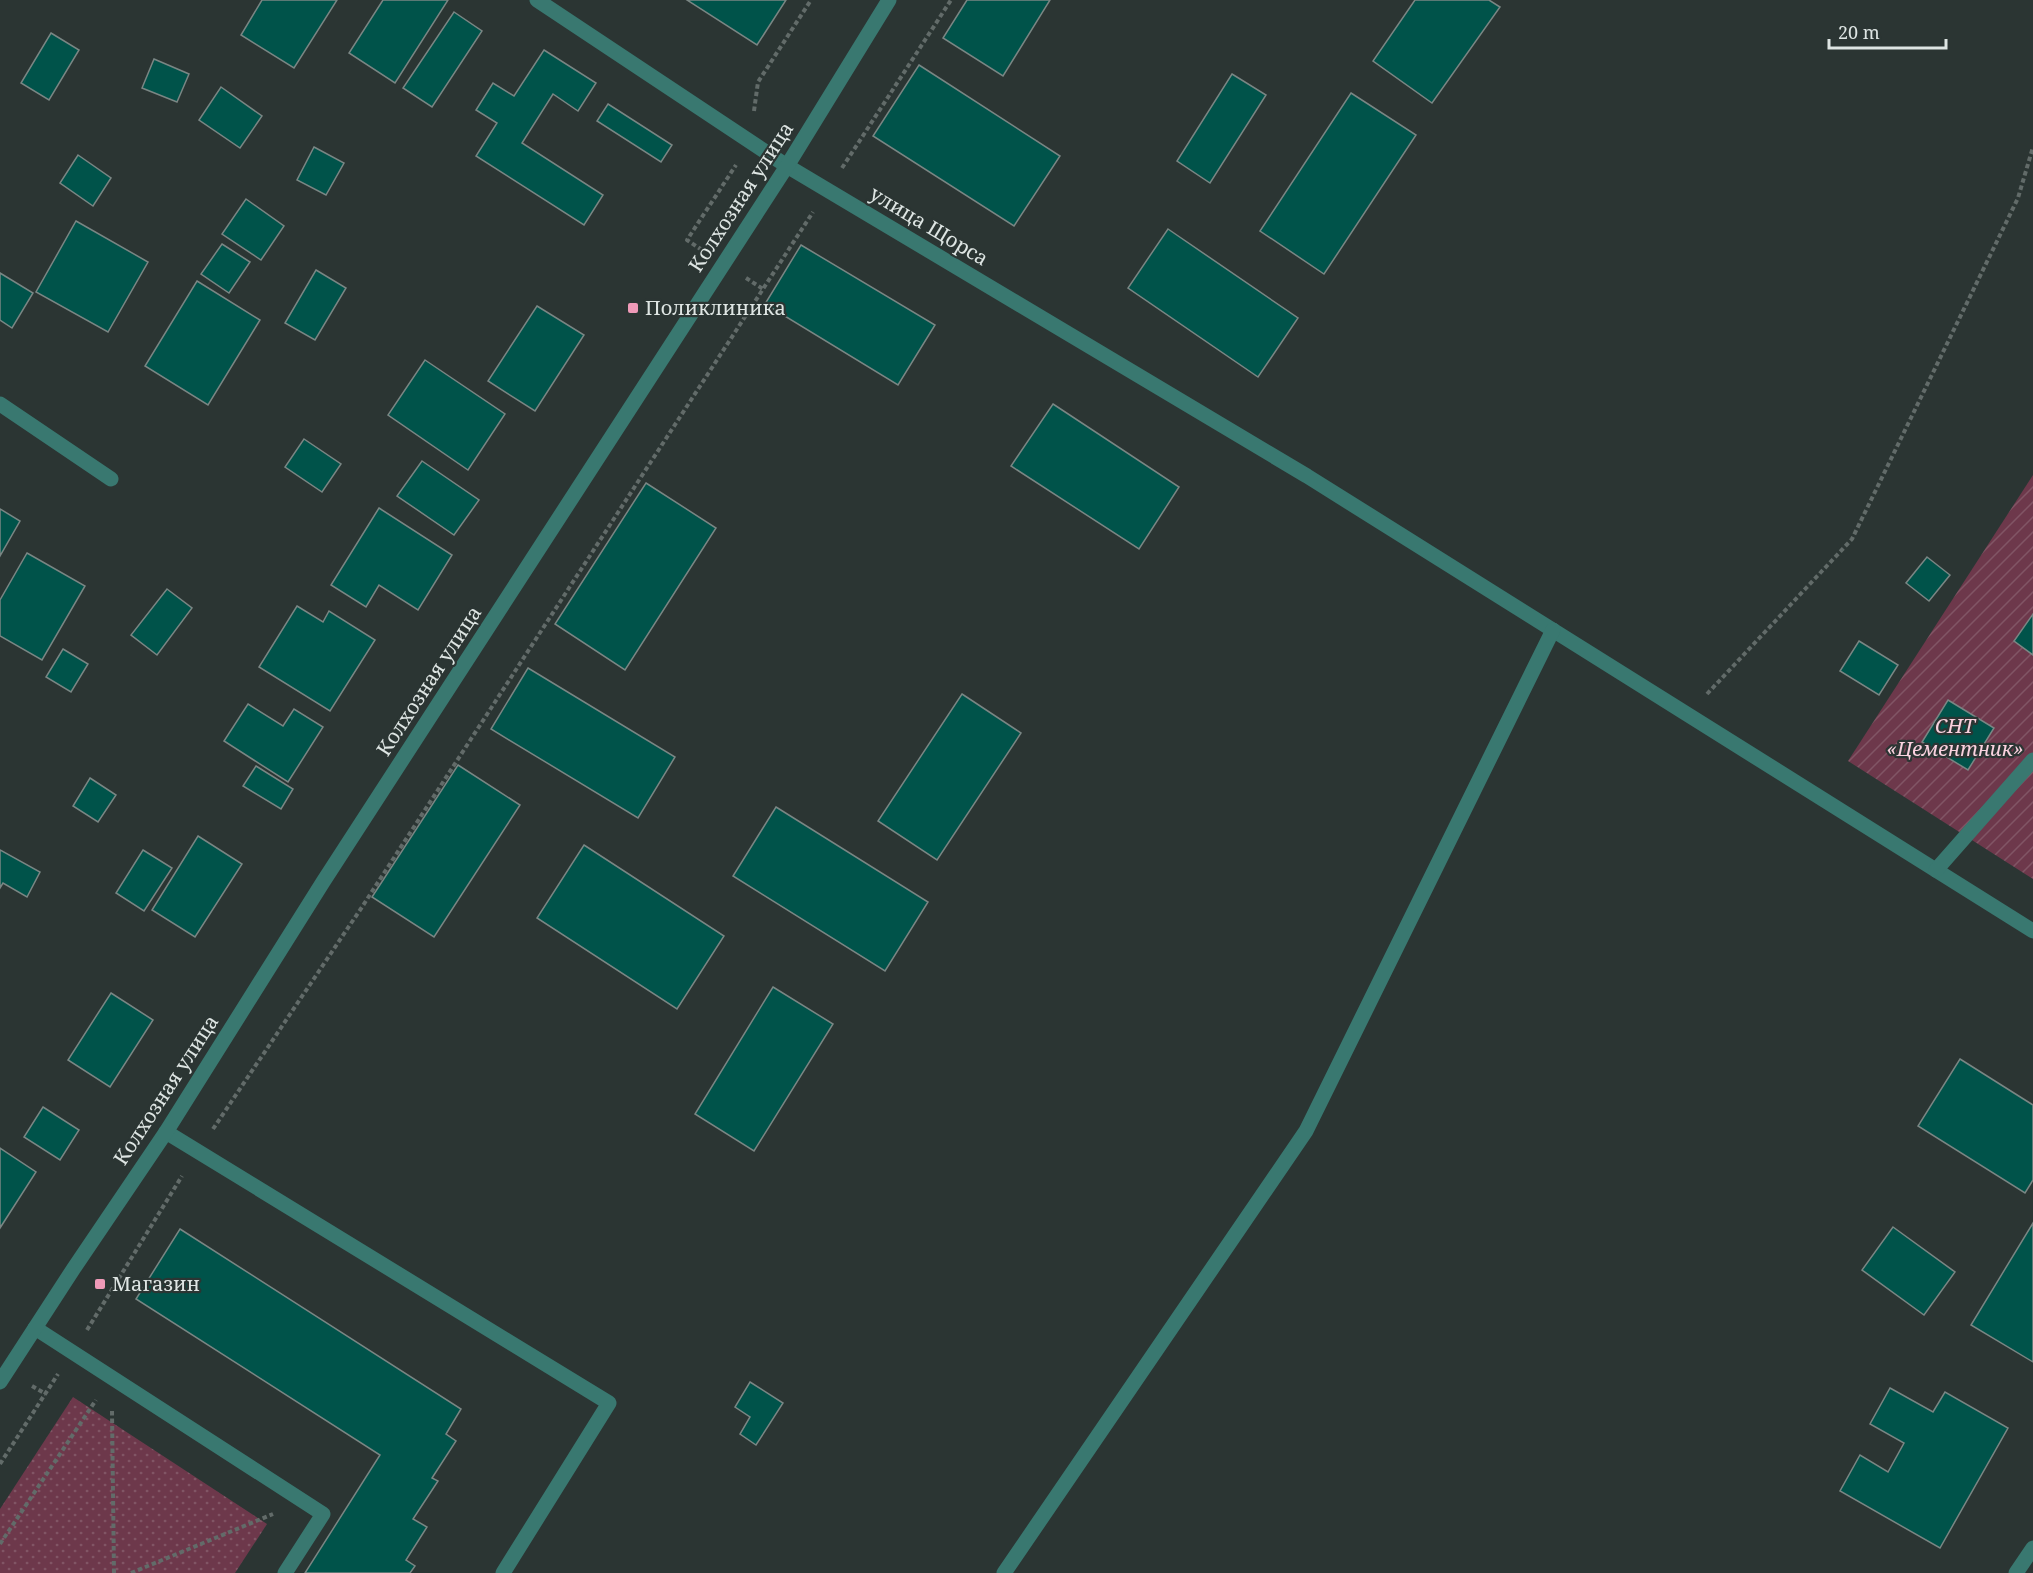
<svg xmlns="http://www.w3.org/2000/svg" width="2033" height="1573" font-family="'Noto Serif',serif">
<style>
.grass{fill:url(#grass-dots)}
.garden{fill:url(#garden-furrows)}
.building{fill:#00534a;stroke:#7a8684;stroke-width:1.5}
.lines{fill:none;stroke-linecap:round;stroke-linejoin:round}
.path{stroke:#626b69;stroke-width:4;stroke-dasharray:4.5 3;stroke-linecap:butt}
.minor{stroke:#397870;stroke-width:15}
.poi-dot{fill:#ef9ab8;stroke:#2b3533;stroke-width:2}
.labels{text-anchor:middle;stroke-width:4.5;stroke-linejoin:round;paint-order:stroke}
.street-label{font-size:20px;fill:#dee5e3;stroke:#2b3533}
.poi-label{font-size:20px;fill:#dee5e3;stroke:#2b3533;text-anchor:start}
.park-label{font-size:20px;font-style:italic;fill:#fad2df;stroke:#2b3533}
</style>
<defs>
<pattern id="grass-dots" width="8" height="8" patternUnits="userSpaceOnUse" patternTransform="scale(1.5)"><rect width="8" height="8" fill="#6d384b"/><path d="M2 2h.1M6 6h.1" fill="none" stroke="#815565" stroke-width="1.8" stroke-linecap="round"/></pattern>
<pattern id="garden-furrows" width="10" height="10" patternUnits="userSpaceOnUse" patternTransform="scale(1.5)"><rect width="10" height="10" fill="#6d384b"/><path d="M-1 1l2-2M0 10L10 0M9 11l2-2" fill="none" stroke="#815565"/></pattern>
</defs>
<rect width="100%" height="100%" fill="#2b3533"/>
<polygon class="grass" points="73,1397 267,1524 235,1573 0,1573 0,1509"/>
<polygon class="garden" points="2033,475 2033,879 1848,761"/>
<g class="building">
<polygon points="262,0 337,0 294,68 241,35"/>
<polygon points="383,0 448,0 395,83 349,53"/>
<polygon points="687,0 786,0 757,45"/>
<polygon points="967,0 1050,0 1003,76 943,38"/>
<polygon points="1415,0 1489,0 1500,7 1432,103 1373,61"/>
<polygon points="454,12 482,31 432,107 403,88"/>
<polygon points="51,33 79,50 49,100 21,83"/>
<polygon points="544,50 596,83 578,111 553,94 522,143 603,195 584,225 476,156 497,123 476,110 493,83 514,96"/>
<polygon points="154,59 189,74 177,102 142,88"/>
<polygon points="919,65 1060,156 1014,226 873,136"/>
<polygon points="1232,74 1266,95 1210,183 1177,161"/>
<polygon points="221,87 262,116 240,148 199,120"/>
<polygon points="1351,93 1416,135 1324,274 1260,231"/>
<polygon points="608,104 672,145 661,162 597,121"/>
<polygon points="314,147 344,163 326,195 297,180"/>
<polygon points="78,155 111,178 93,206 60,183"/>
<polygon points="246,199 284,226 261,260 222,234"/>
<polygon points="76,221 148,262 108,332 36,292"/>
<polygon points="1168,229 1298,318 1258,377 1128,288"/>
<polygon points="222,244 250,262 229,293 201,274"/>
<polygon points="801,245 935,325 898,385 765,304"/>
<polygon points="316,270 346,288 315,340 285,323"/>
<polygon points="0,273 33,293 12,328 0,320"/>
<polygon points="197,281 260,320 208,405 145,366"/>
<polygon points="537,306 584,335 535,411 488,381"/>
<polygon points="425,360 505,414 468,470 388,415"/>
<polygon points="1053,404 1179,487 1139,549 1011,466"/>
<polygon points="304,439 341,464 322,492 285,467"/>
<polygon points="422,461 479,500 454,535 397,496"/>
<polygon points="646,483 716,528 625,670 555,624"/>
<polygon points="379,508 452,555 418,610 379,585 366,607 331,585"/>
<polygon points="0,509 20,521 0,556"/>
<polygon points="27,553 85,586 42,660 0,636 0,600"/>
<polygon points="1927,557 1950,575 1929,601 1906,583"/>
<polygon points="167,589 192,608 157,655 131,635"/>
<polygon points="297,606 323,622 329,611 375,640 330,711 259,667"/>
<polygon points="2033,614 2033,655 2014,641"/>
<polygon points="1859,641 1898,665 1879,695 1840,671"/>
<polygon points="63,649 88,664 71,692 46,677"/>
<polygon points="528,668 675,757 638,818 491,729"/>
<polygon points="962,694 1021,733 937,860 878,821"/>
<polygon points="1948,700 1994,728 1968,770 1922,742"/>
<polygon points="248,704 283,726 294,709 323,727 288,782 224,741"/>
<polygon points="458,765 520,805 434,937 372,897"/>
<polygon points="256,766 293,789 281,809 243,786"/>
<polygon points="90,778 116,795 98,822 73,806"/>
<polygon points="776,807 928,902 885,971 733,876"/>
<polygon points="198,836 242,864 195,937 152,910"/>
<polygon points="584,845 724,936 677,1009 537,918"/>
<polygon points="0,850 40,872 27,897 3,883 0,888"/>
<polygon points="143,850 172,868 144,911 116,893"/>
<polygon points="773,987 833,1024 754,1151 695,1114"/>
<polygon points="111,993 153,1020 110,1087 68,1060"/>
<polygon points="1960,1059 2033,1105 2033,1180 2025,1193 1918,1126"/>
<polygon points="43,1107 79,1130 60,1160 24,1137"/>
<polygon points="0,1148 36,1172 0,1228"/>
<polygon points="2033,1223 2033,1362 1971,1325"/>
<polygon points="1893,1227 1955,1272 1924,1315 1862,1270"/>
<polygon points="180,1229 461,1409 446,1434 456,1441 432,1478 438,1481 413,1519 427,1527 406,1560 415,1566 410,1573 305,1573 380,1455 136,1299"/>
<polygon points="750,1382 783,1403 756,1445 740,1434 750,1417 735,1407"/>
<polygon points="1890,1388 1933,1412 1945,1392 2008,1428 1940,1548 1840,1491 1860,1455 1888,1472 1904,1443 1870,1424"/>
</g>
<g class="lines">
<g class="path">
<polyline points="754,111 758,82 811,0"/>
<polyline points="842,168 951,0"/>
<polyline points="702,250 687,240 736,165"/>
<polyline points="746,278 763,289"/>
<polyline points="1707,694 1852,539 2018,198 2033,147"/>
<polyline points="213,1129 362,907 813,212"/>
<polyline points="87,1330 182,1176"/>
<polyline points="32,1386 46,1394"/>
<polyline points="112,1411 114,1573"/>
<polyline points="0,1464 58,1374"/>
<polyline points="0,1544 96,1400"/>
<polyline points="131,1573 273,1514"/>
</g>
<g class="minor">
<polyline points="537,0 787,166 1307,476 2033,931"/>
<polyline points="0,404 111,479"/>
<polyline points="1936,870 2033,760"/>
<polyline points="166,1132 609,1403 503,1573"/>
<polyline points="35,1328 323,1514 285,1573"/>
<polyline points="0,1382 74,1268 166,1132 323,882 787,166 889,0"/>
<polyline points="1004,1573 1306,1131 1553,630"/>
<polyline points="2016,1573 2033,1548"/>
</g>
</g>
<g class="poi-dot">
<rect x="627" y="302" width="12" height="12" rx="3"/>
<rect x="94" y="1278" width="12" height="12" rx="3"/>
</g>
<g class="labels">
<g class="street-label">
<text transform="translate(741 197) rotate(-57)" y="7">Колхозная улица</text>
<text transform="translate(929 226) rotate(31)" y="7">улица Щорса</text>
<text transform="translate(429 681) rotate(-57)" y="7">Колхозная улица</text>
<text transform="translate(166 1090) rotate(-57)" y="7">Колхозная улица</text>
</g>
<g class="poi-label">
<text x="645" y="315">Поликлиника</text>
<text x="112" y="1291">Магазин</text>
</g>
<g class="park-label">
<text x="1955" y="733">СНТ<tspan x="1955" dy="23">«Цементник»</tspan></text>
</g>
</g>
<path d="M1829 39v9h117v-9" fill="none" stroke="#dee5e3" stroke-width="3"/>
<text x="1838" y="39" font-size="18" fill="#dee5e3" stroke="#2b3533" stroke-width="4.5" paint-order="stroke">20 m</text>
</svg>
